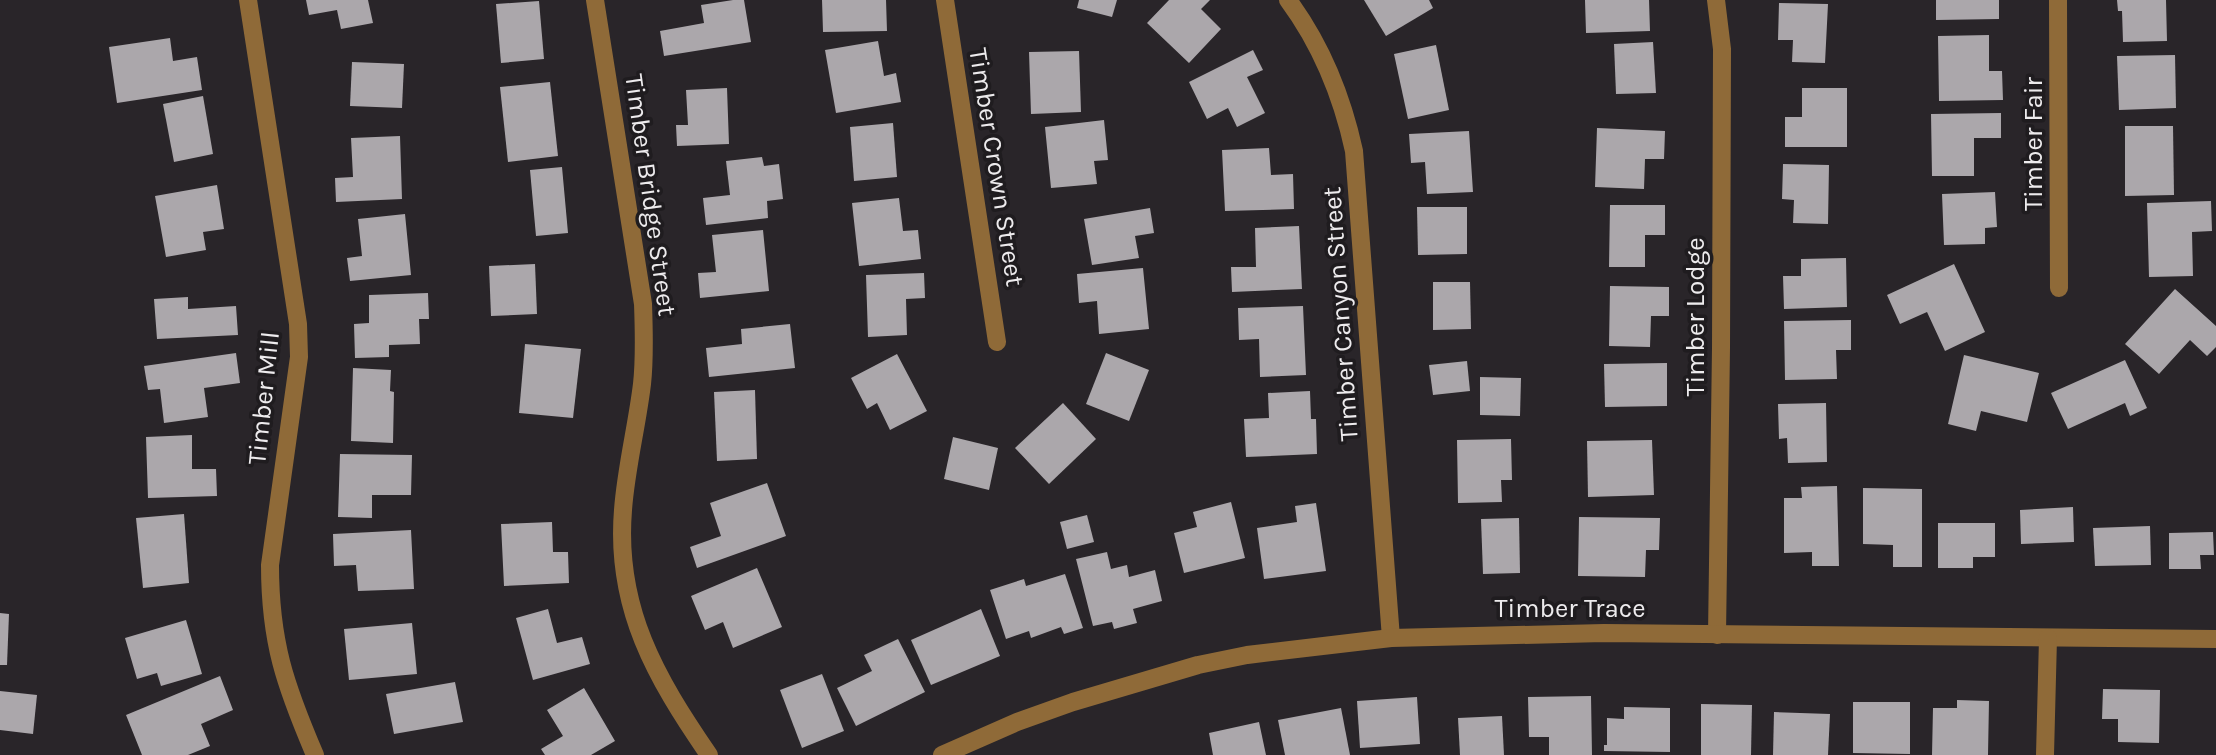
<svg xmlns="http://www.w3.org/2000/svg" width="2216" height="755" font-family="Karla,sans-serif">
<style>
.building{fill:#aba7ab}
.lines{fill:none;stroke-linecap:round;stroke-linejoin:round}
.minor{stroke:#8f6a38;stroke-width:18}
.labels{text-anchor:middle;stroke-width:7;stroke-linejoin:round;paint-order:stroke}
.street-label{font-size:26px;fill:#edebed;stroke:#1f1c1f}
</style>
<rect width="100%" height="100%" fill="#292529"/>
<g class="building">
<polygon points="306,0 368,0 373,23 341,29 337,10 309,15"/>
<polygon points="733,0 744,0 751,42 664,56 660,31 704,23 701,5"/>
<polygon points="822,0 886,0 887,31 823,32"/>
<polygon points="1079,0 1117,0 1112,17 1077,8"/>
<polygon points="1169,0 1210,0 1201,9 1221,29 1189,63 1147,23"/>
<polygon points="1364,0 1429,0 1433,8 1386,36"/>
<polygon points="1585,0 1649,0 1650,31 1586,33"/>
<polygon points="1936,0 1999,0 1999,19 1936,20"/>
<polygon points="2117,0 2166,0 2167,41 2123,42 2122,11 2118,11"/>
<polygon points="539,1 544,59 501,63 496,4"/>
<polygon points="1779,3 1828,4 1825,63 1792,62 1793,40 1778,40"/>
<polygon points="1989,35 1989,71 2002,71 2003,100 1939,101 1938,36"/>
<polygon points="170,38 173,61 197,57 202,90 117,103 109,47"/>
<polygon points="878,41 884,76 896,73 901,102 836,113 825,50"/>
<polygon points="1653,42 1656,93 1616,94 1614,44"/>
<polygon points="1436,45 1449,110 1408,119 1394,54"/>
<polygon points="1253,50 1263,70 1247,77 1265,113 1237,127 1228,108 1207,119 1189,82"/>
<polygon points="1079,51 1081,112 1031,114 1029,52"/>
<polygon points="2175,55 2176,108 2119,110 2117,56"/>
<polygon points="352,62 404,64 402,108 350,106"/>
<polygon points="550,82 558,156 508,162 500,87"/>
<polygon points="727,88 729,144 677,146 676,125 688,125 686,90"/>
<polygon points="1802,88 1847,88 1847,147 1785,147 1785,117 1802,117"/>
<polygon points="203,96 213,154 174,162 163,104"/>
<polygon points="2001,113 2001,138 1974,138 1974,176 1932,176 1931,114"/>
<polygon points="1104,120 1108,160 1094,161 1097,184 1051,188 1045,127"/>
<polygon points="893,123 897,177 854,181 850,127"/>
<polygon points="2125,126 2173,126 2174,195 2125,196"/>
<polygon points="1597,128 1665,131 1664,159 1645,159 1644,189 1595,187"/>
<polygon points="1469,131 1473,192 1427,194 1425,162 1411,163 1409,134"/>
<polygon points="400,136 402,199 336,202 335,178 353,177 351,138"/>
<polygon points="1269,148 1271,175 1293,174 1294,209 1225,211 1222,150"/>
<polygon points="762,157 764,166 779,164 783,199 767,201 768,218 706,225 703,198 730,195 726,161"/>
<polygon points="1783,164 1829,165 1828,224 1793,223 1794,200 1782,199"/>
<polygon points="562,167 568,233 536,236 530,170"/>
<polygon points="217,185 224,229 203,232 206,250 166,257 155,196"/>
<polygon points="1995,192 1997,227 1985,228 1985,244 1944,245 1942,194"/>
<polygon points="899,198 903,231 918,230 921,259 859,266 852,203"/>
<polygon points="2211,201 2212,231 2192,232 2193,276 2149,277 2147,203"/>
<polygon points="1610,205 1665,205 1665,235 1645,235 1645,267 1609,267"/>
<polygon points="1417,207 1467,207 1467,254 1418,255"/>
<polygon points="1150,208 1154,233 1135,236 1139,258 1092,265 1084,219"/>
<polygon points="405,214 411,275 350,281 347,258 362,256 358,219"/>
<polygon points="1299,226 1302,289 1232,292 1231,267 1256,267 1255,228"/>
<polygon points="763,230 769,291 700,298 698,273 716,272 712,235"/>
<polygon points="1846,258 1847,307 1784,309 1783,276 1801,276 1801,259"/>
<polygon points="535,264 537,314 491,316 489,266"/>
<polygon points="1954,264 1985,332 1945,351 1927,312 1900,324 1887,295"/>
<polygon points="1143,268 1149,329 1099,334 1097,301 1079,303 1077,274"/>
<polygon points="924,273 925,298 906,299 907,335 868,337 866,275"/>
<polygon points="1433,282 1470,282 1471,329 1433,330"/>
<polygon points="1610,286 1669,287 1669,316 1651,316 1650,347 1609,346"/>
<polygon points="2175,289 2216,326 2216,347 2207,356 2190,340 2159,374 2125,344"/>
<polygon points="428,293 429,319 419,319 420,344 389,345 389,357 355,358 354,324 369,323 369,295"/>
<polygon points="188,297 188,309 236,306 238,335 157,339 154,299"/>
<polygon points="1303,306 1306,375 1260,377 1259,339 1239,340 1238,308"/>
<polygon points="1851,320 1851,350 1836,350 1837,379 1785,380 1784,321"/>
<polygon points="790,324 795,368 709,377 706,348 742,344 741,329"/>
<polygon points="525,344 581,349 573,418 519,413"/>
<polygon points="236,353 240,383 204,388 208,417 164,423 160,389 148,390 144,366"/>
<polygon points="1106,353 1149,370 1129,421 1086,404"/>
<polygon points="897,354 927,411 890,430 877,403 867,409 851,378"/>
<polygon points="1964,355 2039,373 2027,422 1981,411 1976,431 1948,424"/>
<polygon points="2125,360 2147,408 2130,416 2125,403 2068,429 2051,393"/>
<polygon points="1467,361 1470,391 1433,395 1429,365"/>
<polygon points="1667,363 1667,406 1605,407 1604,364"/>
<polygon points="353,368 391,370 390,391 394,392 393,443 351,441"/>
<polygon points="1480,377 1521,378 1520,416 1480,415"/>
<polygon points="755,390 757,459 717,461 714,392"/>
<polygon points="1310,391 1311,419 1316,419 1317,454 1246,457 1244,419 1269,418 1268,393"/>
<polygon points="1063,403 1096,439 1049,484 1015,448"/>
<polygon points="1826,403 1827,462 1788,463 1787,438 1779,439 1778,404"/>
<polygon points="192,435 192,469 216,469 217,496 148,498 146,437"/>
<polygon points="953,437 998,448 989,490 944,479"/>
<polygon points="1511,439 1512,480 1501,480 1502,502 1458,503 1457,440"/>
<polygon points="1652,440 1654,495 1588,497 1587,441"/>
<polygon points="340,454 412,455 411,495 372,495 372,518 338,517"/>
<polygon points="767,483 786,536 697,568 690,547 721,536 710,503"/>
<polygon points="1837,486 1839,566 1812,566 1812,552 1784,553 1784,498 1802,498 1801,487"/>
<polygon points="1863,488 1922,489 1922,567 1893,567 1893,545 1863,544"/>
<polygon points="1231,502 1245,558 1184,573 1174,533 1197,527 1193,512"/>
<polygon points="1316,503 1326,571 1264,579 1257,528 1297,522 1295,506"/>
<polygon points="2073,507 2074,542 2021,544 2020,510"/>
<polygon points="184,514 189,583 143,588 136,518"/>
<polygon points="1087,515 1094,542 1067,549 1060,522"/>
<polygon points="1579,517 1660,518 1659,550 1646,550 1645,577 1578,576"/>
<polygon points="1519,518 1520,573 1483,574 1481,519"/>
<polygon points="552,522 553,552 568,552 569,583 504,586 501,524"/>
<polygon points="1938,523 1995,523 1995,557 1973,557 1973,568 1938,568"/>
<polygon points="2150,526 2151,565 2095,566 2093,528"/>
<polygon points="411,530 414,589 358,591 356,565 334,566 333,534"/>
<polygon points="2213,532 2214,555 2200,555 2201,569 2169,569 2169,533"/>
<polygon points="1107,552 1111,569 1127,565 1129,577 1155,570 1162,601 1133,609 1137,623 1114,629 1112,622 1093,626 1076,559"/>
<polygon points="757,568 782,627 733,648 723,622 705,630 691,596"/>
<polygon points="1065,574 1083,628 1064,634 1061,627 1031,638 1029,631 1006,639 990,590 1024,579 1026,586"/>
<polygon points="548,609 557,643 582,637 590,664 533,680 516,618"/>
<polygon points="981,609 1000,656 931,685 911,640"/>
<polygon points="0,613 9,614 7,665 0,665"/>
<polygon points="186,620 202,674 161,686 157,673 137,679 125,638"/>
<polygon points="412,623 417,674 349,680 344,629"/>
<polygon points="898,639 925,692 856,726 837,688 872,671 864,655"/>
<polygon points="822,674 844,731 802,748 780,690"/>
<polygon points="220,676 233,710 201,724 210,746 188,755 142,755 126,715"/>
<polygon points="455,682 463,722 394,734 386,694"/>
<polygon points="584,688 615,741 591,755 545,755 541,749 563,736 547,710"/>
<polygon points="2103,689 2160,690 2159,743 2118,742 2118,719 2102,719"/>
<polygon points="0,691 37,695 33,734 0,730"/>
<polygon points="1591,696 1592,755 1549,755 1549,737 1529,737 1528,697"/>
<polygon points="1417,697 1420,744 1360,748 1357,701"/>
<polygon points="1957,700 1989,701 1988,755 1932,755 1933,708 1957,708"/>
<polygon points="1853,702 1910,702 1910,754 1853,753"/>
<polygon points="1701,704 1752,705 1751,755 1701,755"/>
<polygon points="1624,707 1670,708 1670,752 1604,751 1604,745 1607,745 1607,718 1624,719"/>
<polygon points="1341,708 1350,755 1285,755 1278,720"/>
<polygon points="1774,712 1830,714 1828,755 1773,755"/>
<polygon points="1502,716 1504,755 1460,755 1458,718"/>
<polygon points="1259,722 1266,755 1213,755 1209,733"/>
</g>
<g class="lines">
<g class="minor">
<path d="M 248,0 L 298,324 L 299,357 L 270,565 C 270,642 285,685 315,755"/>
<path d="M 595,0 L 643,304 C 644,331 645,357 642,384 C 637,426 626,468 623,510 C 615,608 656,678 709,755"/>
<polyline points="945,0 997,342"/>
<path d="M 1288,0 C 1322,46 1342,96 1354,151 L 1391,638"/>
<polyline points="1716,0 1722,49 1721,348 1717,635"/>
<polyline points="2058,0 2059,288"/>
<polyline points="942,755 1017,722 1073,702 1198,665 1247,655 1391,638 1604,633 2216,639"/>
<polyline points="2045,755 2048,638"/>
</g>
</g>
<g class="labels">
<g class="street-label">
<text transform="translate(2033 144) rotate(-90)" y="9">Timber Fair</text>
<text transform="translate(997 167) rotate(81)" y="9">Timber Crown Street</text>
<text transform="translate(651 195) rotate(82)" y="9">Timber Bridge Street</text>
<text transform="translate(1340 314) rotate(-94)" y="9">Timber Canyon Street</text>
<text transform="translate(1695 317) rotate(-90)" y="9">Timber Lodge</text>
<text transform="translate(263 398) rotate(-84)" y="9">Timber Mill</text>
<text x="1570" y="617">Timber Trace</text>
</g>
</g>
</svg>
